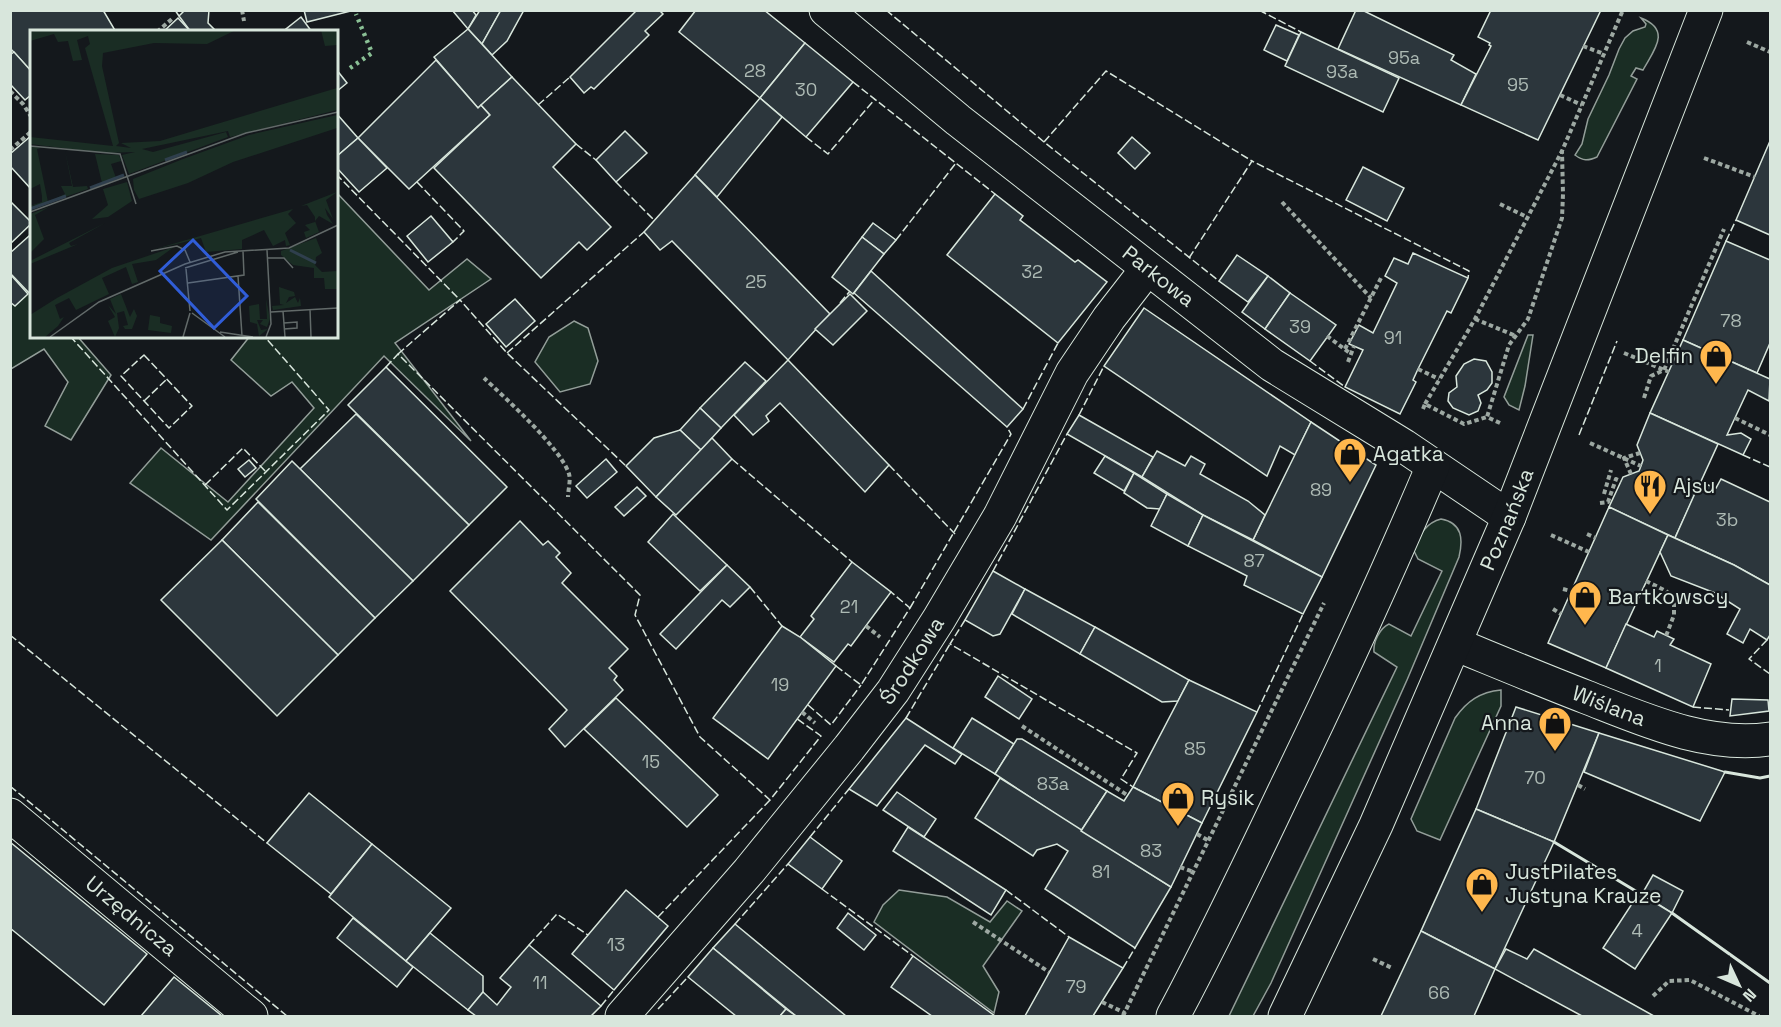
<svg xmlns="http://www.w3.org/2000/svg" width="1781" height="1027" font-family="'Space Grotesk',sans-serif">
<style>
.green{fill:#1a2d24;stroke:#939e99;stroke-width:1.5}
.building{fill:#2c363c;stroke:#d8e6dc;stroke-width:1.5}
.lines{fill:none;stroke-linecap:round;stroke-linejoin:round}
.street-casing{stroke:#d8e6dc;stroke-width:35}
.primary-casing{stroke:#d8e6dc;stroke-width:35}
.path{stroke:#9da8a2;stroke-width:4;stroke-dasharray:4.5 3;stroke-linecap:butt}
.street{stroke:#14181c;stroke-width:33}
.primary{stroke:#14181c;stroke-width:33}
.hedge{stroke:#8ac095;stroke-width:4.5;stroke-dasharray:3 4.5;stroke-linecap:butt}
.fence{stroke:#d8e6dc;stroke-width:1.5;stroke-dasharray:8 3;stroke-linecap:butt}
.wall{stroke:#d8e6dc;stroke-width:3}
.labels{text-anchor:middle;stroke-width:4.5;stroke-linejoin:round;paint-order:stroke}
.number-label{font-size:18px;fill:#adbab4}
.street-label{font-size:21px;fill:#d8e6dc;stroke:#14181c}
.poi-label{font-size:21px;fill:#d8e6dc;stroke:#14181c;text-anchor:start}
.inset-river{fill:none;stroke:#2f3f4d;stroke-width:3}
.inset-road{fill:none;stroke:#626a69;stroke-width:1.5}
.view{fill:#305dd8;fill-opacity:0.15;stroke:#305dd8;stroke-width:3}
.inset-edge{fill:none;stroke:#d8e6dc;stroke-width:3}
</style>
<rect width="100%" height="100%" fill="#14181c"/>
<g class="green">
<path d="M 1641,18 C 1672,30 1654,50 1643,70 L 1636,68 L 1631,76 L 1637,79 L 1597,157 C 1588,161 1583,161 1575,155 L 1582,144 L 1588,119 L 1609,75 L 1619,49 L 1625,38 L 1633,31 L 1645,27 L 1646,24 Z"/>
<polygon points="336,192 429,290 467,259 491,279 395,343 471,441 384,356 211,540 130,483 161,448 228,502 314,408 292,382 271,396 231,360 250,336 336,336"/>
<polygon points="10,261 31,285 32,336 77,336 111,375 71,440 45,426 68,382 44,349 11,369"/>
<polygon points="574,321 588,328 598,361 590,384 560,392 535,362 549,337"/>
<polygon points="1528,335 1533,335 1525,386 1519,410 1509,405 1504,397"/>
<path d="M 1441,519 C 1463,523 1463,540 1459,557 L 1407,680 L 1271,983 L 1253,1016 L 1229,1016 L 1397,667 L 1374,652 C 1373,642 1380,628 1389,624 L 1411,636 L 1442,571 L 1418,559 L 1414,551 C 1418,536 1425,523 1441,519 Z"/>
<path d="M 1501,690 L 1501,706 L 1440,840 L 1417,831 L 1411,819 L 1455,718 C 1467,701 1480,692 1501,690 Z"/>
<polygon points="899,890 947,897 990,922 1007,901 1022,911 983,966 999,992 994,1013 874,922 883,905"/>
</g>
<g class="building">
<polygon points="10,10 103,10 116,32 32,32 32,72 10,48"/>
<polygon points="185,10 209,10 208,23 217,32 191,32 179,16"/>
<polygon points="304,10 351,10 351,11 307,22"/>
<polygon points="452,10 472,10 476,15 468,29"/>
<polygon points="480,10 501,10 482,44 468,29"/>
<polygon points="501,10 524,10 507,41 492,55 482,44"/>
<polygon points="637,10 659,10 663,14 645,31 649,35 594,89 591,87 584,93 570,77"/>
<polygon points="696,10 764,10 805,43 760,98 679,32"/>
<polygon points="1356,10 1362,10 1454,55 1451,60 1476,74 1461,105 1338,49"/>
<polygon points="1491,10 1601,10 1538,140 1461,105 1491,46 1489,45 1490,43 1478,37"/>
<polygon points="301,17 312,32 288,32 286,29"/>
<polygon points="178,18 191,32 163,32"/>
<polygon points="1276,25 1299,35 1287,61 1264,50"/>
<polygon points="468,29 512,77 478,108 434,57"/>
<polygon points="1301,32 1399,78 1383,112 1285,66"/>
<polygon points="805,43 853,82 806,137 760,98"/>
<polygon points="14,52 32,72 32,94 25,100 10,84 10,55"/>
<polygon points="436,60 478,108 481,105 490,115 409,189 358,138"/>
<polygon points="336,69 347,83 336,92"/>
<polygon points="512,77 576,144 553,167 611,227 587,250 579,242 541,278 434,168 490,115 481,105"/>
<polygon points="760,98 782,117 717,197 695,175"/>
<polygon points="336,113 358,138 336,157"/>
<polygon points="625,131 647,153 616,182 596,160"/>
<polygon points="32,135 32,190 10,166 10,154"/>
<polygon points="1132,137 1150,153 1135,169 1118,153"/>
<polygon points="358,138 387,168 359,192 336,167 336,157"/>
<polygon points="1770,141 1770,235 1736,220"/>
<polygon points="1363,167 1404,188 1387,221 1346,200"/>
<polygon points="695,175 830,314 788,360 672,241 660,250 644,232"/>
<polygon points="995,194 1023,216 1020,220 1075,262 1078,260 1107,282 1058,343 947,255"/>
<polygon points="11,202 32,223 10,244 10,203"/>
<polygon points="431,216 453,242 428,262 407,236"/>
<polygon points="873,223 896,240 884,254 862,237"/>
<polygon points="29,236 32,239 32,296 10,273 10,253"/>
<polygon points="862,237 884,254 853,294 832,277"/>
<polygon points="1726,241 1770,260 1770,343 1757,373 1683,340"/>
<polygon points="1413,253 1468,278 1451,313 1447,311 1418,369 1413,380 1416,382 1400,414 1345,387 1363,350 1349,344 1359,325 1373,333 1397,283 1385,276 1394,258 1408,264"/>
<polygon points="1237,255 1268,276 1248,302 1219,281"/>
<polygon points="871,271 1023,409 1007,427 854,293"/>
<polygon points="10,274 28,294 15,306 10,302"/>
<polygon points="1268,276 1290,293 1265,329 1242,312"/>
<polygon points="1290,293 1336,325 1310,361 1265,329"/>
<polygon points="850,294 867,311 833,345 815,329"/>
<polygon points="515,299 535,321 506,347 486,324"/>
<polygon points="1144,308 1311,422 1295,455 1280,446 1267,476 1104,366"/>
<polygon points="1683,340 1770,379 1769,401 1748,390 1727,435 1741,433 1751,439 1743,455 1650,413"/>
<polygon points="1474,359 1486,361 1492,372 1492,383 1487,390 1478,395 1481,403 1478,411 1469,415 1453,408 1448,401 1449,393 1457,387 1456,376 1464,364"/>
<polygon points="788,360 889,465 865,492 780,403 766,416 769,421 753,435 734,415"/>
<polygon points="745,362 766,381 721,428 700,408"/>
<polygon points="386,367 507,487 469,525 348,405"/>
<polygon points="700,408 721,428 701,450 680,430"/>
<polygon points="1650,413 1718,444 1675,538 1609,507 1623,477 1639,471 1641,466 1643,460 1637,445"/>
<polygon points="356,414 469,525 413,581 300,469"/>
<polygon points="1079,415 1153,457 1142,477 1067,434"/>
<polygon points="1311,422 1376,465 1322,577 1253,540"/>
<polygon points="680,430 701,450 656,497 626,466 654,438"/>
<polygon points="712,438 732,459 676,515 656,497"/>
<polygon points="1157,451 1185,466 1191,456 1205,464 1200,474 1248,501 1265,515 1253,540 1203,515 1142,477"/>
<polygon points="1105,456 1134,473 1124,491 1094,473"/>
<polygon points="606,459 617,472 587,498 576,486"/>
<polygon points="249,460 256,468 245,477 238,469"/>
<polygon points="292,461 413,581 375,618 256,499"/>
<polygon points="1134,473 1167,494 1160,509 1147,508 1124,493"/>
<polygon points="1721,479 1770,502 1770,585 1734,565 1675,538 1700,482 1716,488"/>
<polygon points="637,487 646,496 624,516 615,507"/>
<polygon points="1167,494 1203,515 1188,546 1151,526"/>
<polygon points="258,502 375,618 338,655 222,540"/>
<polygon points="1609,507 1668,535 1606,668 1548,643"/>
<polygon points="673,514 727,565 700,591 648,542"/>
<polygon points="1203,515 1322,577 1303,614 1244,585 1247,576 1188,546"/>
<polygon points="520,521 543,545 548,541 560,553 556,557 571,573 562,583 628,649 609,668 617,676 614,680 623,690 565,747 549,729 567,710 450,591"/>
<polygon points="1668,535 1734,565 1770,585 1770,635 1767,640 1750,629 1743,643 1727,634 1740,609 1715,593 1671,576 1660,552"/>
<polygon points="222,540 338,655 277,716 161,600"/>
<polygon points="852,562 891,592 851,646 848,644 834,662 800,637 814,619 811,616"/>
<polygon points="727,565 750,587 730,607 722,600 676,649 660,634"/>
<polygon points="993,571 1025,589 1000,634 993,636 965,620"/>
<polygon points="1025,589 1095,627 1080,654 1012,614"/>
<polygon points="1626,624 1654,637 1657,631 1674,639 1670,645 1711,664 1693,707 1606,668"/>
<polygon points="782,626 800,637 836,666 768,759 713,718"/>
<polygon points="1095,627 1189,680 1178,701 1162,702 1080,654"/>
<polygon points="998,676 1032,699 1019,719 985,697"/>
<polygon points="1189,680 1257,712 1202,823 1133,787"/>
<polygon points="616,698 718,795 687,827 584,729"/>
<polygon points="1732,699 1768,700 1769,711 1730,716"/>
<polygon points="1516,707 1599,733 1554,842 1476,809"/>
<polygon points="906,718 962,754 955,764 925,745 877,806 849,789"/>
<polygon points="972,718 1014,744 995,774 953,748"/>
<polygon points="1599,733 1725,772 1700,821 1584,772"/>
<polygon points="1017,739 1022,739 1107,791 1081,831 995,774"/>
<polygon points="1000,778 1171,887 1135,948 1045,889 1068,851 1057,844 1037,850 1033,856 975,818"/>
<polygon points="1133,787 1202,823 1171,887 1081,831 1107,791 1124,801"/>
<polygon points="897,792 936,819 924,837 883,810"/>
<polygon points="309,793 372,844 331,894 267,843"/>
<polygon points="1476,809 1554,842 1495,969 1421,931"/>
<polygon points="908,827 1006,890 991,915 893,851"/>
<polygon points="810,837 842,861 822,889 788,864"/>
<polygon points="10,842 147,954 104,1005 10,928"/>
<polygon points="372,844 451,908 406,961 329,897"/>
<polygon points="1653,875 1683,891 1672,913 1642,894"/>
<polygon points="626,890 668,926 614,990 572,954"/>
<polygon points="1639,893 1672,913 1635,969 1603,948"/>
<polygon points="848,913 876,935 864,950 837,928"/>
<polygon points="353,918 413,967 397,987 337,938"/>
<polygon points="735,924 846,1016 796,1016 713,948"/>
<polygon points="1421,931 1495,969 1474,1016 1381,1016"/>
<polygon points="430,933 483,976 483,992 468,1010 406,961"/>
<polygon points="1069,937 1123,968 1093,1016 1025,1016"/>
<polygon points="529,945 601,1006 591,1016 476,1016 468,1010 483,992 497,1005 511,987 500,978"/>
<polygon points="713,948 786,1009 780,1016 736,1016 688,977"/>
<polygon points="1506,949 1527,959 1534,949 1654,1016 1582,1016 1495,969"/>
<polygon points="913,956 995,1016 932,1016 891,987"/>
<polygon points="174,977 222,1016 141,1016"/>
<polygon points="786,1009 796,1016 780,1016"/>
</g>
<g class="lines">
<defs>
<g id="street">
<path id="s1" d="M 826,10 L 958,120 L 1272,365 L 1404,446 L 1509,517"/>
<path id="s2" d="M 1455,644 C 1499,662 1542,680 1586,697 C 1645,720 1706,748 1770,739"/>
<path id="s3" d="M 10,815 L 251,1016"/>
<path id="s4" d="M 622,1016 L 749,871 L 849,748 L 893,691 L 939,619 L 1000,516 L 1072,373 L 1109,318 L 1147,269"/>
<path d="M 1173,1016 C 1212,943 1248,868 1284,792 C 1336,685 1386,577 1433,466"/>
</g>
<g id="primary">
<path id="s5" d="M 1285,1016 L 1376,825 L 1509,517 L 1706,10"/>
</g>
</defs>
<use href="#street" class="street-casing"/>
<use href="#primary" class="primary-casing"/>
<g class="path">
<polyline points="242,10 244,21"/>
<polyline points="157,32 173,18"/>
<polyline points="1747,42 1770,52"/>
<polyline points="1583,46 1604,54"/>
<polyline points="10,91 23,104 32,118"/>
<polyline points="1560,95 1582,105"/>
<polyline points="10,150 32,131"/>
<polyline points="1704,158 1755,177"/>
<polyline points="1282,202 1371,298"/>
<polyline points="1500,204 1527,217"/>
<polyline points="30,207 32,206"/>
<polyline points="1475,319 1516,336"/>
<polyline points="1327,336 1351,354"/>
<polyline points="1345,349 1382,276"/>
<polyline points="1624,353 1669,372"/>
<polyline points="1348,362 1354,346"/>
<polyline points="1418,369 1439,379"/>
<path d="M 484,378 C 505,398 561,448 569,474 C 571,480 568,490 568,497"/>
<polyline points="1644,398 1651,376 1664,370 1724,229"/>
<polyline points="1425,404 1475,319 1562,151"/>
<polyline points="1423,409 1425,404 1464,424 1487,417"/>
<polyline points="1735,418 1770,435"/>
<polyline points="1500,423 1487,417 1509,345 1528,319 1562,218 1563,194 1562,151 1623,10"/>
<polyline points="1590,443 1641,466"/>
<polyline points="1631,474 1624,458 1640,453"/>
<polyline points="1604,494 1611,470"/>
<polyline points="1600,503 1608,502 1616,479 1621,481"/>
<polyline points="1587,534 1596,538"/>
<polyline points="1551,535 1589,552"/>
<polyline points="1646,581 1666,591 1674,598 1674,615 1666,636"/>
<polyline points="1563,589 1571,591"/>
<polyline points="1553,609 1561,614"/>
<polyline points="866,626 880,637"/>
<polyline points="802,712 815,723"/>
<polyline points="1022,726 1127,795"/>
<polyline points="1578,785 1585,789"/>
<polyline points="1197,834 1209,841"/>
<polyline points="1180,867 1194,872"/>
<polyline points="973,922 1049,972"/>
<polyline points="1373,959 1392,968"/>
<polyline points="1653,996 1669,981 1690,980 1759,1016"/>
<polyline points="1102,1002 1125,1013"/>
<polyline points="1123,1016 1324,603"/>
</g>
<use href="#street" class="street"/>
<use href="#primary" class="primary"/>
<polyline class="hedge" points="350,68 372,53 356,14"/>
<g class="fence">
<polyline points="175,10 179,16"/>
<polyline points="886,10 1044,142 1219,281"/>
<polyline points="1259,10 1301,32"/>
<polyline points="853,82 995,194"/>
<polyline points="538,105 570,77"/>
<polyline points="806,137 828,154 875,99"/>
<polyline points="1044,142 1106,71 1252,161"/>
<polyline points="576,144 596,160"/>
<polyline points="336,174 460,300"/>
<polyline points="417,182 464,231 453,242"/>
<polyline points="616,182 654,220"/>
<polyline points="896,240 956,163"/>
<polyline points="1726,241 1736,220"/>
<polyline points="1189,258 1252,161 1469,271 1468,278"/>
<polyline points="840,303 850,291"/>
<polyline points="70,336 227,510 329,410 264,336"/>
<polyline points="507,353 644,232"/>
<polyline points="398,354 460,300 507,353 626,466"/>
<polygon points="144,355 192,406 169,428 121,376"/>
<polyline points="1310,361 1345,387"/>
<polyline points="386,367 398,354 640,595 635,615 700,737 770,800 821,736 796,718"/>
<polyline points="144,401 167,379"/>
<polyline points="1023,409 1058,343"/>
<polyline points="1079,415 1104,366"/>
<polyline points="1579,435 1617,341"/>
<polyline points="1743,455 1770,467"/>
<polyline points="732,459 852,562"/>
<polyline points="889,465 955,534"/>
<polyline points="205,485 243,448 266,472"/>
<polyline points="993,571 1067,434"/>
<polyline points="750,587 782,626"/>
<polyline points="910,608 1011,434 1007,427"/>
<polyline points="965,620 950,644 1137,753 1121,779 1133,787"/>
<polyline points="10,635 267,843"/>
<polyline points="1767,640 1749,659 1770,674"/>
<polyline points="836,666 861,685 910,608 891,592"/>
<polyline points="808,705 831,725 861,685"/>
<polyline points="1693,707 1729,710"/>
<polyline points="1257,712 1303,614"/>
<polyline points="906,718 950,644"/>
<polyline points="10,786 287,1016"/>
<polyline points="810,837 849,789"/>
<polyline points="822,889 913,956"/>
<polyline points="1006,890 1069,937"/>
<polyline points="658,917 770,800"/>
<polyline points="735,924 788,864"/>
<polyline points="529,945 557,914 588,935"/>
<polyline points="1123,968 1135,948"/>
<polyline points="601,1006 614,990"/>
<polyline points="658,1009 688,977"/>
</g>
<g class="wall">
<polyline points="1725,772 1760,778 1770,776"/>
<polyline points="1554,842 1639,893"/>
<polyline points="1672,913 1770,983"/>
</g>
</g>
<defs>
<symbol id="shop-pin" viewBox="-11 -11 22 30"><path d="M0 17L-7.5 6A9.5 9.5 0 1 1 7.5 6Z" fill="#ffb74d" stroke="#14181c"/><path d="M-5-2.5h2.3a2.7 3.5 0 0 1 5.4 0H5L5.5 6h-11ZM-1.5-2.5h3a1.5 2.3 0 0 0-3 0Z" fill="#111"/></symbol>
<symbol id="restaurant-pin" viewBox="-11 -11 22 30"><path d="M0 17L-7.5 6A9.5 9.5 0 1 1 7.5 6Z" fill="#ffb74d" stroke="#14181c"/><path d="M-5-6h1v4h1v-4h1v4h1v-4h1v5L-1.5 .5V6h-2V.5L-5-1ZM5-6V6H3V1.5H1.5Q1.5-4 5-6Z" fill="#111"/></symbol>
</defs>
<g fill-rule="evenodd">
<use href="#shop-pin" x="1697" y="337" width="38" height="52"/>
<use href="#shop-pin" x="1331" y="435" width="38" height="52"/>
<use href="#restaurant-pin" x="1631" y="467" width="38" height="52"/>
<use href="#shop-pin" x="1566" y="578" width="38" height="52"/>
<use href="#shop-pin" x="1536" y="704" width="38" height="52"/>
<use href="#shop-pin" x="1159" y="779" width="38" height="52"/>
<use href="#shop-pin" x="1463" y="865" width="38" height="52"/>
</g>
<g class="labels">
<g class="number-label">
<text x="1404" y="64">95a</text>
<text x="755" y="77">28</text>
<text x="1342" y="78">93a</text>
<text x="1518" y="91">95</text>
<text x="806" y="96">30</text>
<text x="1032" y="278">32</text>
<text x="756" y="288">25</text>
<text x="1731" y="327">78</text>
<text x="1300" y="333">39</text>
<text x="1393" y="344">91</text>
<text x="1321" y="496">89</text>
<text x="1727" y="526">3b</text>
<text x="1254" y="567">87</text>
<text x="849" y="613">21</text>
<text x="1658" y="672">1</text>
<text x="780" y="691">19</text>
<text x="1195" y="755">85</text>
<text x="651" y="768">15</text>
<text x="1535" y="784">70</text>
<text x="1053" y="790">83a</text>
<text x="1151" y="857">83</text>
<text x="1101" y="878">81</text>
<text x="1637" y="937">4</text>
<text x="616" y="951">13</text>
<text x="540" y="989">11</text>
<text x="1076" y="993">79</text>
<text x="1439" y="999">66</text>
</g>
<g class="street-label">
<text dy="7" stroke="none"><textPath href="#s1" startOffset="426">Parkowa</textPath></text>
<text dy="7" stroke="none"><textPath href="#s5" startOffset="544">Poznańska</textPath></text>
<text dy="7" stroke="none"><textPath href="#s4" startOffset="459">Środkowa</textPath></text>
<text dy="7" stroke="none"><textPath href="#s2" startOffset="166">Wiślana</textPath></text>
<text dy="7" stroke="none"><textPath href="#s3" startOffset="158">Urzędnicza</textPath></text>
</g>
<g class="poi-label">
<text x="1693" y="363" text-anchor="end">Delfin</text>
<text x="1373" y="461">Agatka</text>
<text x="1673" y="493">Ajsu</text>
<text x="1608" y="604">Bartkowscy</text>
<text x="1532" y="730" text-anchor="end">Anna</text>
<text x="1201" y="805">Rysik</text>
<text x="1505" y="879">JustPilates<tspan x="1505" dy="24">Justyna Krauze</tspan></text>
</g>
</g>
<g transform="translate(30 30)">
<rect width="308" height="308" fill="#14181c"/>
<path d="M 11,0 L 206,0 L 177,14 L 124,13 L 73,23 L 72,36 L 89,113 L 86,116 L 101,118 L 91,113 L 130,111 L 307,58 L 307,80 L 200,107 L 198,101 L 112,119 L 123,122 L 196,102 L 198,107 L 99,144 L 92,125 L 105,122 L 72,123 L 0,114 L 0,107 L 83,116 L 55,18 L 60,14 L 58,6 L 47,10 L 52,30 L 43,31 L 38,11 L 28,12 L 24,4 L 0,11 L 0,2 ZM 291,0 L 307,0 L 307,15 L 295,16 ZM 307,85 L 307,98 L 203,132 L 158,153 L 109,169 L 104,160 L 103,149 L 153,129 L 219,105 ZM 0,116 L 11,118 L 7,119 L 18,172 L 35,164 L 31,156 L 42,156 L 35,121 L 43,157 L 57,156 L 58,159 L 6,177 L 4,175 L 0,180 L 0,176 L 12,172 L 12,166 L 10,154 L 0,159 ZM 65,124 L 89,125 L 91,131 L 81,134 L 86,148 L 72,153 ZM 97,152 L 102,171 L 78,187 L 62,189 L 78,175 L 73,159 ZM 307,162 L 296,170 L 303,189 L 295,178 L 297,185 L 303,194 L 289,186 L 285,191 L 289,202 L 276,208 L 274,202 L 280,200 L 275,195 L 285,192 L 285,187 L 277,175 L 271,176 ZM 19,177 L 5,185 L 14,209 L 0,223 L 0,184 ZM 263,179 L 258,184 L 266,193 L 255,203 L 260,215 L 256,216 L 255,210 L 243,216 L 234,200 L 212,210 L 212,219 L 176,222 L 171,208 L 122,220 ZM 75,193 L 39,213 L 41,216 L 48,214 L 0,234 L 0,231 ZM 286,208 L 292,223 L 286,227 L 285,235 L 292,242 L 307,241 L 307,259 L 295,259 L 294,248 L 284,248 L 284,238 L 263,235 L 251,225 L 251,221 ZM 144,217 L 126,230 L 102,234 L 108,252 L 102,254 L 96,237 L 72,248 L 79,264 L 46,280 L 39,268 L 25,275 L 30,289 L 34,287 L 28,296 L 15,307 L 0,306 L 0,285 L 27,268 L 82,238 ZM 249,257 L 264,262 L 265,266 L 259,267 L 256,273 L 265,267 L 268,273 L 270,268 L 271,276 L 243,280 L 242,276 L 254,275 L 250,274 ZM 91,264 L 100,287 L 104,279 L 107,286 L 102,299 L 95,299 L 93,296 L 98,295 L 94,281 L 87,283 L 89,298 L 85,307 L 78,291 L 85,287 L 78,275 L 86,284 L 80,269 ZM 236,269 L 240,289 L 237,297 L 230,294 L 233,290 L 227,290 L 231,300 L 238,299 L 229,306 L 227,294 L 220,292 L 219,276 L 229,274 L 230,289 L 237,289 ZM 120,285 L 130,287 L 130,293 L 142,296 L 141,303 L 118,300 Z" fill="#1a2d24"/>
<path class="inset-river" d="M 135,130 L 157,122M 60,158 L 94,145M 0,179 L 36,166M 260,220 L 286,233"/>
<path class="inset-road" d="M 0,116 L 90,124 L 106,174M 0,182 L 216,103 L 308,82M 121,221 L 147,216 L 155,220 L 160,232M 238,228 L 254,228 L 263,238M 155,238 L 208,222M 156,239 L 160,281M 208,246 L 212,306M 158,253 L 214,245 L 213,221M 280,279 L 281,307M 253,281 L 255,307M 241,282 L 308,278M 162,283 L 195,307M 254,293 L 267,292 L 267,298 L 254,299M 190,302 L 223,307M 20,307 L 69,272 L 155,234 L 195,222 L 259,218 L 308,195M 153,307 L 160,283M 236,307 L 241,294 L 237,220"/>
<path class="view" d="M 163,210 L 217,266 L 184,298 L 130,241 Z"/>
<rect width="308" height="308" class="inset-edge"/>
</g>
<rect width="1781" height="1027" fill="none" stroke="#d8e6dc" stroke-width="24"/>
<g transform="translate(1739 985) rotate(134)" stroke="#14181c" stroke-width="4.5" paint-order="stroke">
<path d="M0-4.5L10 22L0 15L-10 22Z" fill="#d8e6dc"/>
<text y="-9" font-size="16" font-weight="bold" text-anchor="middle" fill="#d8e6dc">N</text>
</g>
</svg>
